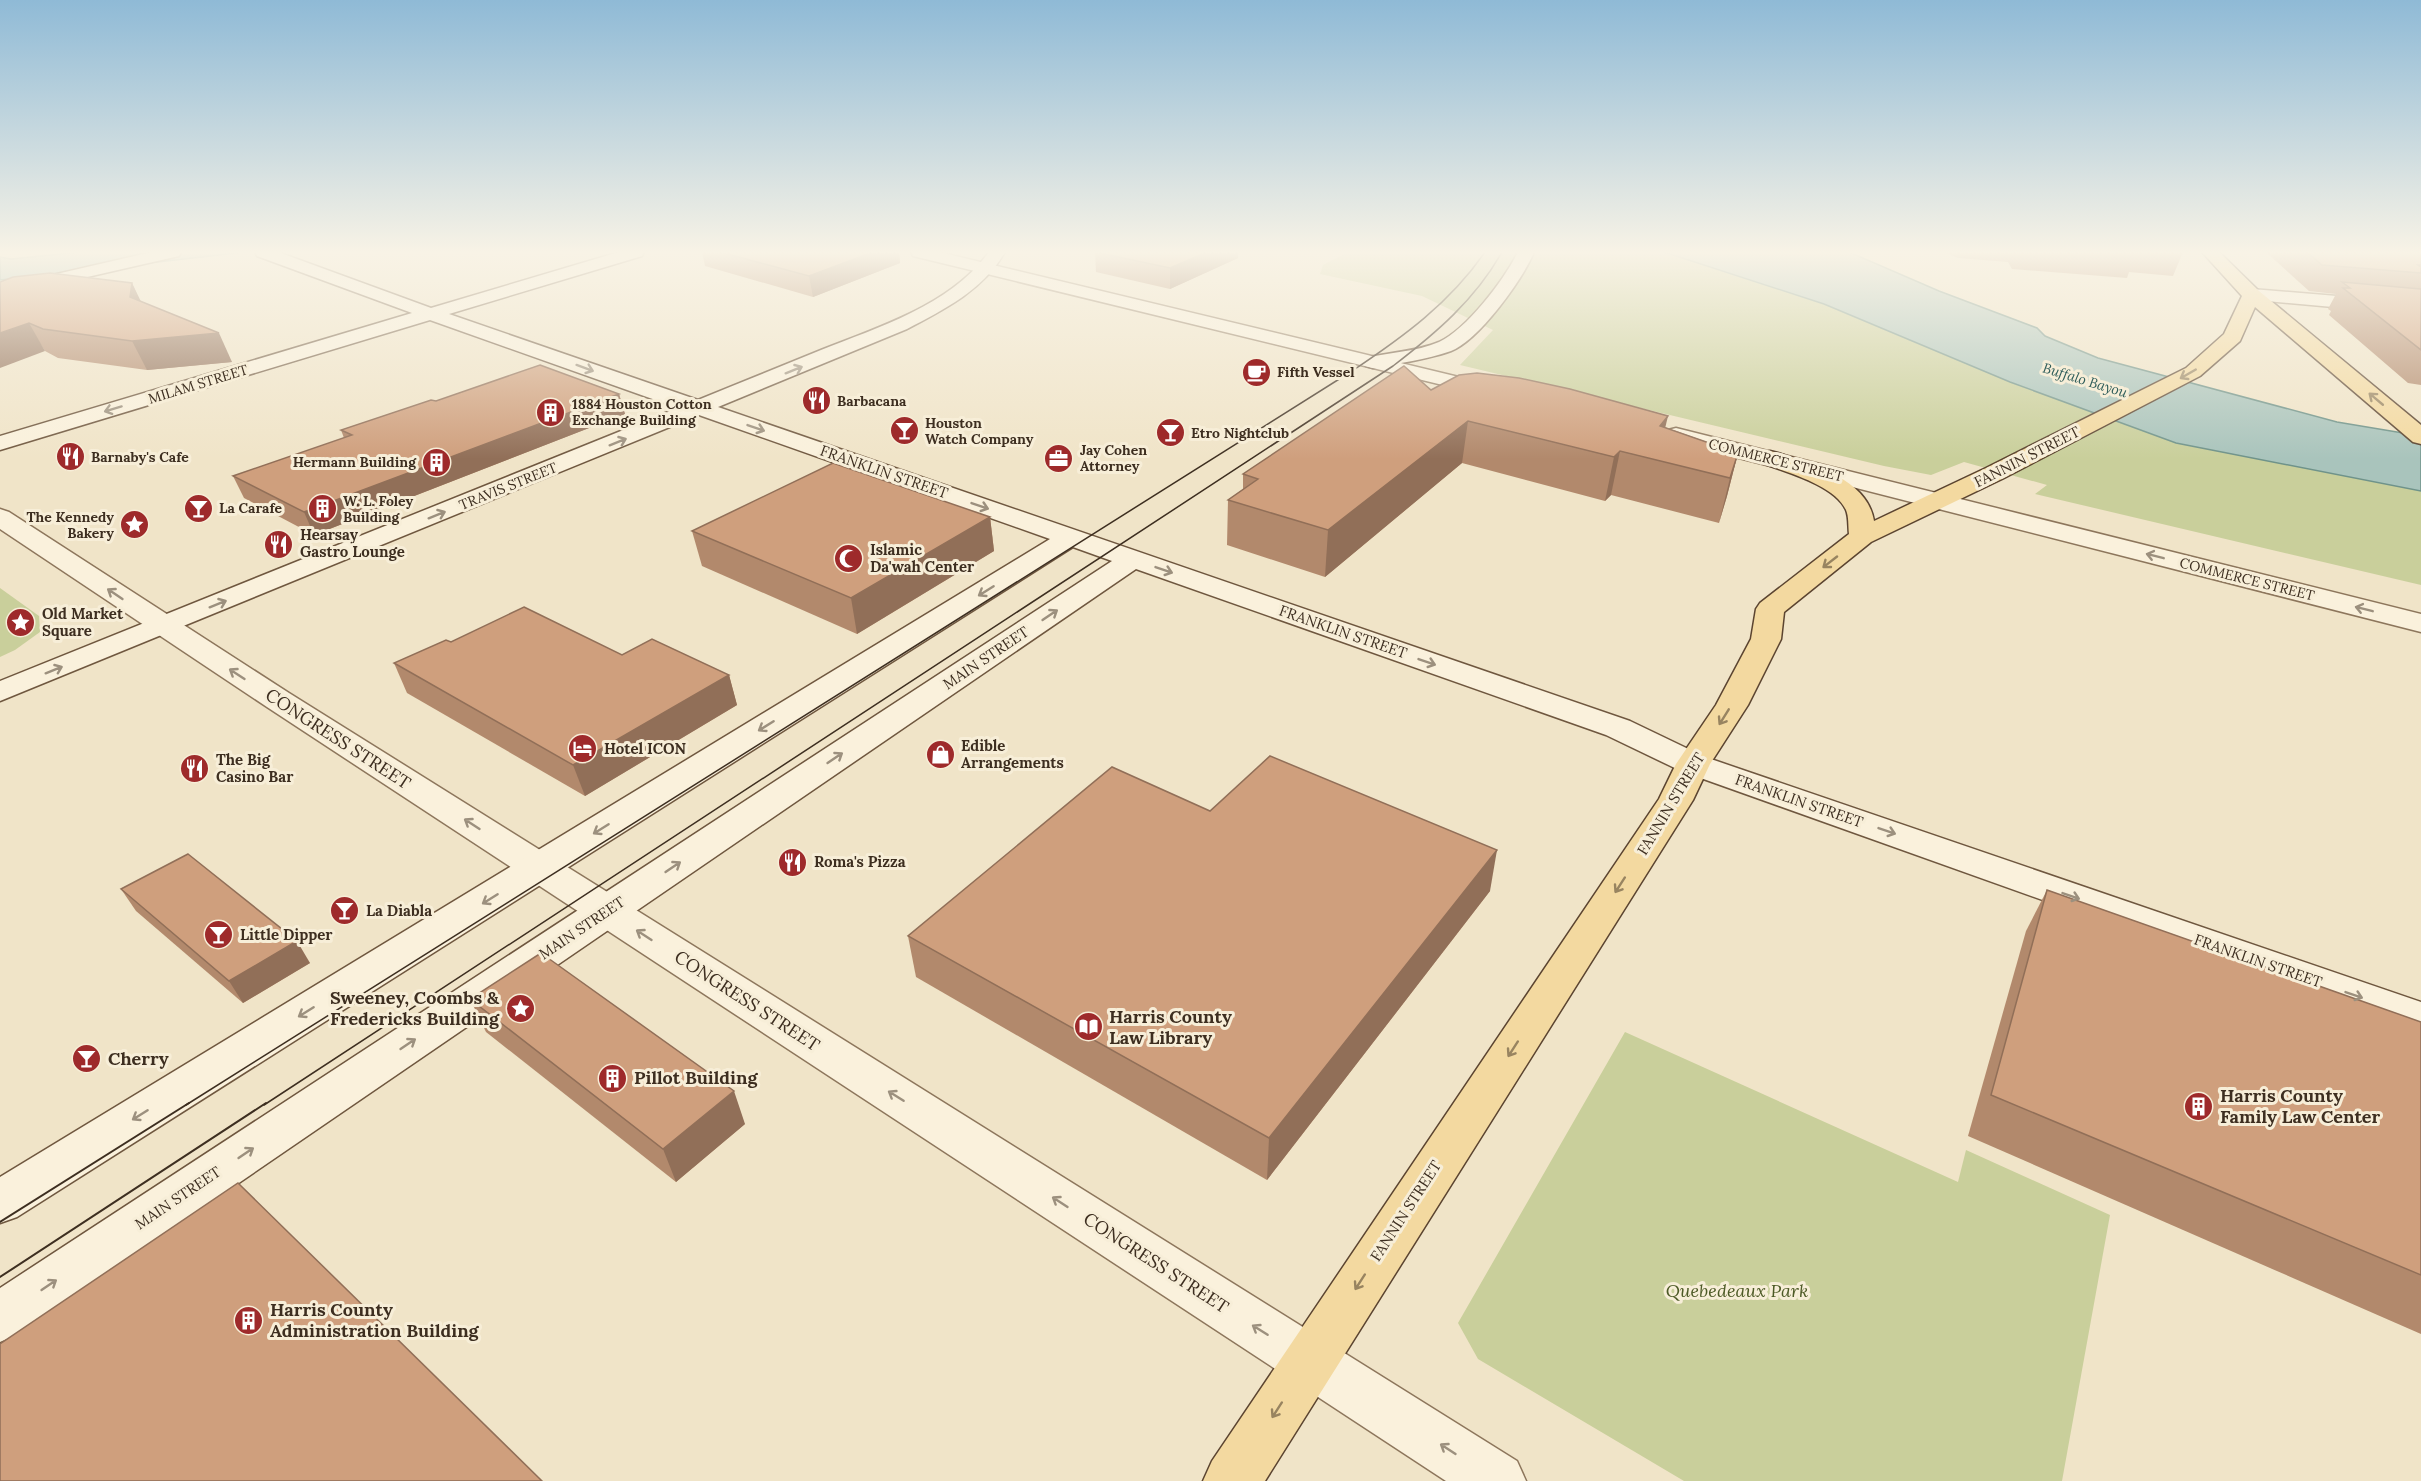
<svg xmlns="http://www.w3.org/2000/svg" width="2421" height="1481" font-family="Lora,serif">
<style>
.green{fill:#c9cf9b}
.water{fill:#a9c4bc;stroke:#6f938a;stroke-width:1.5}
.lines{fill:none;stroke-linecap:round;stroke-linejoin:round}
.minor-casing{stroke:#8d765c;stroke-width:3}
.tertiary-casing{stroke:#8d765c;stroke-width:3}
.secondary-casing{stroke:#6f573f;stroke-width:3}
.primary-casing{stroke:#5b4430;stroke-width:3}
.minor{fill:#faf1dc;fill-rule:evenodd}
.tertiary{fill:#faf1dc;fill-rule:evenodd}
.secondary{fill:#faf1dc;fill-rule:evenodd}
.primary{fill:#f3d9a0;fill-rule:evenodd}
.tram-far1{stroke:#3d2e20;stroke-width:1.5}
.tram{stroke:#3d2e20;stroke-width:2}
.wall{fill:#b2896c}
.shaded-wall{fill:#916f58}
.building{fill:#cf9f7d;stroke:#916f58;stroke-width:1.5}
.oneway{stroke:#9c907e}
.oneway2{stroke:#988460}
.labels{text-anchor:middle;stroke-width:6;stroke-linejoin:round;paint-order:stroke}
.far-poi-label{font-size:14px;font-weight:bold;fill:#3d2e20;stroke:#f7eed8;text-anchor:start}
.far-water-label{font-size:14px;font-style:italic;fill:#2f5d5a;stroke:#f7eed8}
.far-street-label{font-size:14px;fill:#3d2e20;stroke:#f7eed8}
.street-label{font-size:15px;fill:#3d2e20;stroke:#f7eed8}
.poi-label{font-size:15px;font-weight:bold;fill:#3d2e20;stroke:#f7eed8;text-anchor:start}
.near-street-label{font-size:18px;fill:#3d2e20;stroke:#f7eed8}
.near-poi-label{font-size:18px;font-weight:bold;fill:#3d2e20;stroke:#f7eed8;text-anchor:start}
.near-park-label{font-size:18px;font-style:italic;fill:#4d5a26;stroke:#f7eed8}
</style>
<rect width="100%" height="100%" fill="#f0e4c8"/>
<g class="green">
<polygon points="1348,252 1664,252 1824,304 2010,382 2176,443 2421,491 2421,585 2035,494 2047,485 1964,462 1931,475 1884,466 1460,365 1493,330 1422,296 1320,274 1323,265"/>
<polygon points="0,588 39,616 40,632 15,650 0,657"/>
<polygon points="1625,1032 1958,1182 1966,1150 2110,1215 2062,1481 1684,1481 1478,1359 1458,1323"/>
</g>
<g class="water">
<polygon points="80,252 245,252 0,280 0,257 11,259"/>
<polygon points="1664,252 1849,252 1939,291 2037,328 2045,336 2098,358 2337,422 2421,436 2421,491 2176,443 2010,382 1824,304"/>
</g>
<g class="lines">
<defs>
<polygon id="minor" points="2252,289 2421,303 2421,315 2245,299 2243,295 2245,291"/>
<g id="tertiary">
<polygon points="911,252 939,252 1492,385 1500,386 1503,391 1500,396 1492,397 913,256"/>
<polygon points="1676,428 2421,614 2421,632 1668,440 1665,435 1668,430"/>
<polygon points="0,509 9,512 289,693 1517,1461 1526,1481 1446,1481 267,707 0,529"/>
</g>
<g id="secondary">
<polygon points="152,252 181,252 179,256 0,297 0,287"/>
<path d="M 255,252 L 278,252 L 431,308 L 619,252 L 644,252 L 642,256 L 449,314 L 698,400 C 739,383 780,367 821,350 C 879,327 951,305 989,252 L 1005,252 C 983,290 945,309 907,329 L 718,407 L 1630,721 L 1705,757 L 2421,1002 L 2421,1035 L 1681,771 L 1606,735 L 1136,569 L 18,1334 L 0,1342 L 0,1288 L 1112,561 L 1073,547 L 17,1217 L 0,1223 L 0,1177 L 1050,539 L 699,415 L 0,701 L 0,681 L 678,408 L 430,320 L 0,450 L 0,436 L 412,313 L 257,256 Z"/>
<path d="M 1518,252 L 1534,252 C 1523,279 1479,340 1451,351 C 1426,360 1399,363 1373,368 L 1366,366 L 1363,362 L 1366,358 C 1389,352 1416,352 1439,342 C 1467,329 1504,280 1518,252 Z"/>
</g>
<path id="primary" d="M 2202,252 L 2219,252 L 2259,291 L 2421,425 L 2421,444 L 2413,442 L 2255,307 L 2240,341 L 2200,376 L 2004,478 L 1871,542 L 1784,612 L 1781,639 L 1748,705 L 1710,764 L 1693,800 L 1265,1481 L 1203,1481 L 1212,1461 L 1659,799 L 1676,764 L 1716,705 L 1751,639 L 1756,609 L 1760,603 L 1849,534 C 1848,526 1849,517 1846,510 C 1835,485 1786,472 1762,463 L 1758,458 L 1762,453 L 1770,451 L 1778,453 C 1812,465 1867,478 1874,521 L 1986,468 L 2186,368 L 2224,334 L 2242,296 Z"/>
</defs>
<use href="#minor" class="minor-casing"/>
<use href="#tertiary" class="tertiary-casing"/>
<use href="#secondary" class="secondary-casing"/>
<use href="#primary" class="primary-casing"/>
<use href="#minor" class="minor"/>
<use href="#tertiary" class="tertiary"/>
<use href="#secondary" class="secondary"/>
<use href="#primary" class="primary"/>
<g class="tram-far1">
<path d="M 186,1105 L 1352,371 C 1403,337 1450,303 1485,252"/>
<path d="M 264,1105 L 1393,366 C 1436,333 1475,300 1502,252"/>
</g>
<g class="tram">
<polyline points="0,1222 189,1103"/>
<polyline points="0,1277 266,1103"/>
</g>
</g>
<g class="wall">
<polygon points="702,252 899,252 900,263 813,297 705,266"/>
<polygon points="1095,252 1238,252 1238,258 1170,289 1096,272"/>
<polygon points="1944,252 2183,252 2173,276 2129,272 2127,278 2012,269 2008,262 1958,258"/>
<polygon points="2266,252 2421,252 2421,385 2408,383 2329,315 2331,311 2328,309 2336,294 2309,291"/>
<polygon points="0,282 132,283 140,301 232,362 147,370 58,358 45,351"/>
<polygon points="1431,390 1665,427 1738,453 1727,496 1719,523 1611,495 1605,501 1462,463 1325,577 1227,545 1228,500 1243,489 1243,474"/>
<polygon points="619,394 625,414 314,535 244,498 233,476 344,438 341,430 436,401"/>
<polygon points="990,517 994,551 857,634 702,566 692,531"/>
<polygon points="451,642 622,655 729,675 737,705 585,796 407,693 394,663"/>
<polygon points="1210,811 1490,891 1267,1180 916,977 908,936"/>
<polygon points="121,889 310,963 243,1003 136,911"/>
<polygon points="2047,890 2421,1022 2421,1334 1968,1136 2026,931"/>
<polygon points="470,999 745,1124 676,1182 486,1032"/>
</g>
<g class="shaded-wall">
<polygon points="873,252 899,252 900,263 813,297 809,276"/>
<polygon points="1207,252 1238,252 1238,258 1170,289 1170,268"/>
<polygon points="132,283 145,310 130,297"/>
<polygon points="29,323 45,351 0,368 0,333"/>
<polygon points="219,333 232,362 147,370 132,341"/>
<polygon points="619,394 625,414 314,535 304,512"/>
<polygon points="1668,416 1658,458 1660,426"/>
<polygon points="1468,421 1462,463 1325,577 1328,530"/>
<polygon points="1620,451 1611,495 1605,501 1614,457"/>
<polygon points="1738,453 1727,496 1719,523 1730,478"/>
<polygon points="990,517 994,551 857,634 851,598"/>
<polygon points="729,675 737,705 585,796 573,765"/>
<polygon points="1497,850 1490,891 1267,1180 1269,1138"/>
<polygon points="297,941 310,963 243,1003 229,981"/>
<polygon points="734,1091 745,1124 676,1182 663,1149"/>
</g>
<g class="building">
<polygon points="720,252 873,252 809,276"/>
<polygon points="1095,252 1207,252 1170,268"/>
<polygon points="2307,252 2421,252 2421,265 2418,265 2421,267 2421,273 2322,265"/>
<polygon points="50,273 132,283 130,297 219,333 132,341 43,329 29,323 0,333 0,282 13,277"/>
<polygon points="2342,282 2421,289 2421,350 2343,288 2350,288"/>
<polygon points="540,365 619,394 304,512 233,476 352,435 341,430 431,400 436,401"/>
<polygon points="1404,366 1431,390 1459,375 1477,373 1519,378 1570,389 1668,416 1660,426 1738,453 1730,478 1620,451 1614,457 1468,421 1328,530 1228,500 1258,479 1243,474"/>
<polygon points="833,463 990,517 851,598 692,531"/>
<polygon points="524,607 622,655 652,639 729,675 573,765 394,663 446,640 451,642"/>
<polygon points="1270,756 1497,850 1269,1138 908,936 1112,767 1210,811"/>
<polygon points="188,854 297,941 229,981 121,889"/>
<polygon points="2047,890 2421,1022 2421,1275 1991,1095"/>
<polygon points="541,953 734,1091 663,1149 470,999"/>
<polygon points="238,1183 542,1481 0,1481 0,1344"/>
</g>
<defs><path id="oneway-shaft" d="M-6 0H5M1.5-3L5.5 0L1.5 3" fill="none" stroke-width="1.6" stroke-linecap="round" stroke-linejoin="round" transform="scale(1.5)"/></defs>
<g class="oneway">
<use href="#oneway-shaft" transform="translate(585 368) rotate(20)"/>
<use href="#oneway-shaft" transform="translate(794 370) rotate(-22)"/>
<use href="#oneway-shaft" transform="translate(113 409) rotate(163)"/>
<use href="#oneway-shaft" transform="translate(756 428) rotate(19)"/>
<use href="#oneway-shaft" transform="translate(618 442) rotate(-22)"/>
<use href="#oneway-shaft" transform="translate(980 506) rotate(19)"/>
<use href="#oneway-shaft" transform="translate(437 515) rotate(-22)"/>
<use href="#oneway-shaft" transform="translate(2155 556) rotate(-166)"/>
<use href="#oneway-shaft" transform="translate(1164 570) rotate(19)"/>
<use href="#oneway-shaft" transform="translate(986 591) rotate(148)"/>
<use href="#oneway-shaft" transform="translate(115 594) rotate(-146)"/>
<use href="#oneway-shaft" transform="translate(218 604) rotate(-22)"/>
<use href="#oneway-shaft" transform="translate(2364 609) rotate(-166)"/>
<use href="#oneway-shaft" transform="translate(1050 615) rotate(-34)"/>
<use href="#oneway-shaft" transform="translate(1427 662) rotate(19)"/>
<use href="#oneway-shaft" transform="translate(54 670) rotate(-22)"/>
<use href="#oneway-shaft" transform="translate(237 674) rotate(-147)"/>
<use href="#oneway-shaft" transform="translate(766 726) rotate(148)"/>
<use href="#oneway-shaft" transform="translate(835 758) rotate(-34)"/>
<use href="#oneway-shaft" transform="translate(472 824) rotate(-147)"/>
<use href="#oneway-shaft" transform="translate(601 829) rotate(148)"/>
<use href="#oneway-shaft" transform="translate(1887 831) rotate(19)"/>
<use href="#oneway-shaft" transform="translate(673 867) rotate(-34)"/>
<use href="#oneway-shaft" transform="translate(2071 896) rotate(19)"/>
<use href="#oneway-shaft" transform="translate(490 899) rotate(148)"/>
<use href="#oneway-shaft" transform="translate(644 935) rotate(-147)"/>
<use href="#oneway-shaft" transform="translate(2354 995) rotate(19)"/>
<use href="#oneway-shaft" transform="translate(306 1012) rotate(148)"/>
<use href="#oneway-shaft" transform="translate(408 1044) rotate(-34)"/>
<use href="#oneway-shaft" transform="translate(896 1096) rotate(-148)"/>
<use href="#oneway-shaft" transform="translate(140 1115) rotate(148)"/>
<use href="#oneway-shaft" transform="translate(246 1153) rotate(-34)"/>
<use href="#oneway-shaft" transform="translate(1060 1202) rotate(-147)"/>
<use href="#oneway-shaft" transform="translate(49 1285) rotate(-34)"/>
<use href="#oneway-shaft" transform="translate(1260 1330) rotate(-148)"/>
<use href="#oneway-shaft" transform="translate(1448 1449) rotate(-147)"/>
</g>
<g class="oneway2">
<use href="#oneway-shaft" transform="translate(2188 374) rotate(150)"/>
<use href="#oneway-shaft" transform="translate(2376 399) rotate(-140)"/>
<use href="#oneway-shaft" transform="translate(1830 562) rotate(142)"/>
<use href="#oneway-shaft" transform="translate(1724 717) rotate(122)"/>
<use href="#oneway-shaft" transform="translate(1620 885) rotate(123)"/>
<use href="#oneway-shaft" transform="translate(1513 1049) rotate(123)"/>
<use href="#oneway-shaft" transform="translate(1360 1282) rotate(123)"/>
<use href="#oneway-shaft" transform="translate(1277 1410) rotate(123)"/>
</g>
<linearGradient id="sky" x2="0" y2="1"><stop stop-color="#8fbad6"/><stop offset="0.55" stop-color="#f8f3e6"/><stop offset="1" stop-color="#f8f3e6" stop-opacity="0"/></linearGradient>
<rect width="2421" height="459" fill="url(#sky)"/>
<defs>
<symbol id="cafe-disc" viewBox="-11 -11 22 22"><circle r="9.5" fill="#9e2a2b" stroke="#f7eed8"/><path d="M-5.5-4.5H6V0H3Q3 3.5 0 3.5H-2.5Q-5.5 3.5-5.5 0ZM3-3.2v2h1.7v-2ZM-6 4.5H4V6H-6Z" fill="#fff"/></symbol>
<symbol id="restaurant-disc" viewBox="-11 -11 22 22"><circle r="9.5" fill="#9e2a2b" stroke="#f7eed8"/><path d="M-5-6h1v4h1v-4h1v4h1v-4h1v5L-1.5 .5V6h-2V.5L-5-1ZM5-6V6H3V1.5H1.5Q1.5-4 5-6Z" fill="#fff"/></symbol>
<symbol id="building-disc" viewBox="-11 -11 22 22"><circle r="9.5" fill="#9e2a2b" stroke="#f7eed8"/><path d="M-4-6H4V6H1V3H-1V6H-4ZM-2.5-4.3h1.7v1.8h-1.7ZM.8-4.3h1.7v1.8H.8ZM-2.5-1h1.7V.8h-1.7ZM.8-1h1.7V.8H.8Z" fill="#fff"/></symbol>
<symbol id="bar-disc" viewBox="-11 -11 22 22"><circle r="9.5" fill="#9e2a2b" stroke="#f7eed8"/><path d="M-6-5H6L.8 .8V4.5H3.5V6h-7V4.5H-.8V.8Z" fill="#fff"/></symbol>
<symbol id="office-disc" viewBox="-11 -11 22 22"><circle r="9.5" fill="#9e2a2b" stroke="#f7eed8"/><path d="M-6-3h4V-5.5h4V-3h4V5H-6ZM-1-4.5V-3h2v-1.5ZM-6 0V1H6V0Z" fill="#fff"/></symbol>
<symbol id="sight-disc" viewBox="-11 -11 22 22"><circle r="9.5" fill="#9e2a2b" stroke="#f7eed8"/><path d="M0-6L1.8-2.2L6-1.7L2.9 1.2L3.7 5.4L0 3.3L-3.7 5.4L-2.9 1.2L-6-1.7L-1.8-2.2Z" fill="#fff"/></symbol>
<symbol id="mosque-disc" viewBox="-11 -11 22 22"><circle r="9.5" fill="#9e2a2b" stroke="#f7eed8"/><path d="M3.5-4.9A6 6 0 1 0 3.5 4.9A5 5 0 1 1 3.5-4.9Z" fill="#fff"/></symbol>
<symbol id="hotel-disc" viewBox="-11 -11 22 22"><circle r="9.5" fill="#9e2a2b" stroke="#f7eed8"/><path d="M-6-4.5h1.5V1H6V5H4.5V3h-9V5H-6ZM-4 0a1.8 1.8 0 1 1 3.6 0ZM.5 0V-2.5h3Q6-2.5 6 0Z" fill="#fff"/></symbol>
<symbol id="shop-disc" viewBox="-11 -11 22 22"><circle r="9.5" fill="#9e2a2b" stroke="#f7eed8"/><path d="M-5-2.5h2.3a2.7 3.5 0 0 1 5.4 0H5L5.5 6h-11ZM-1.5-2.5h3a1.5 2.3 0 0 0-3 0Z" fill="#fff"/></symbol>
<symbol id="library-disc" viewBox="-11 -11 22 22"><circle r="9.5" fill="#9e2a2b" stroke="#f7eed8"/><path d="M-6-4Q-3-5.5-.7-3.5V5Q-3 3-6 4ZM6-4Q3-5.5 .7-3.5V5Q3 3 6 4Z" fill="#fff"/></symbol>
</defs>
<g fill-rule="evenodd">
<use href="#cafe-disc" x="1240" y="356" width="33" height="33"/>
<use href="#restaurant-disc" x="800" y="384" width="33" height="33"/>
<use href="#building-disc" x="534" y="396" width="33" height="33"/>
<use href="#bar-disc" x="888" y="414" width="33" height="33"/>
<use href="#bar-disc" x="1154" y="416" width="33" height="33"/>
<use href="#restaurant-disc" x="54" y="440" width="33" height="33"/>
<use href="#office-disc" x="1042" y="442" width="33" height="33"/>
<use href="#building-disc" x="420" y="446" width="33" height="33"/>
<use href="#bar-disc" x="182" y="492" width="33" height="33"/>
<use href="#building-disc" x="306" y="492" width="33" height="33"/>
<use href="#sight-disc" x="118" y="508" width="33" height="33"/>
<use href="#restaurant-disc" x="262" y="528" width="33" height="33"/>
<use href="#mosque-disc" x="832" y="542" width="33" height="33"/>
<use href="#sight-disc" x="4" y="606" width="33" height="33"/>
<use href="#hotel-disc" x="566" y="732" width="33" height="33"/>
<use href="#shop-disc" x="924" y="738" width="33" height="33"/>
<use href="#restaurant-disc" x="178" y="752" width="33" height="33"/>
<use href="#restaurant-disc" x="776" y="846" width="33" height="33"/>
<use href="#bar-disc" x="328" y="894" width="33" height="33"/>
<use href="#bar-disc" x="202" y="918" width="33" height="33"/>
<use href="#sight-disc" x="504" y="992" width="33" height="33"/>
<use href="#library-disc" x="1072" y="1010" width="33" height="33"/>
<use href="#bar-disc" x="70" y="1042" width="33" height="33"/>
<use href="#building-disc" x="596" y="1062" width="33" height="33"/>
<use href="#building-disc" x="2182" y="1090" width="33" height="33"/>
<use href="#building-disc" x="232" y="1304" width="33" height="33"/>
</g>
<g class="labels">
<g class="far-poi-label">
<text x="1277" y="377">Fifth Vessel</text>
<text x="837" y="406">Barbacana</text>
<text x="572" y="409">1884 Houston Cotton<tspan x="572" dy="16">Exchange Building</tspan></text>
<text x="925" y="428">Houston<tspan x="925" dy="16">Watch Company</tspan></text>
<text x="1191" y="438">Etro Nightclub</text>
<text x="1080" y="455">Jay Cohen<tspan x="1080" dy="16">Attorney</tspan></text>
<text x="91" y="462">Barnaby's Cafe</text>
<text x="416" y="467" text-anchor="end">Hermann Building</text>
<text x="343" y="506">W. L. Foley<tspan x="343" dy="16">Building</tspan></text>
<text x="219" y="513">La Carafe</text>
<text x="114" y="522" text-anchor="end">The Kennedy<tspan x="114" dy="16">Bakery</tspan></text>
</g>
<g class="far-water-label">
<text transform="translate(2085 380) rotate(17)" y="5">Buffalo Bayou</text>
</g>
<g class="far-street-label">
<text transform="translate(198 384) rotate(-17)" y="5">MILAM STREET</text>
<text transform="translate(1776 460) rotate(14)" y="5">COMMERCE STREET</text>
<text transform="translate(508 486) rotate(-22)" y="5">TRAVIS STREET</text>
<text transform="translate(2247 579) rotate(14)" y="5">COMMERCE STREET</text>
</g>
<g class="street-label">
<text transform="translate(2027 457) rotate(-27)" y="5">FANNIN STREET</text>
<text transform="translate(884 472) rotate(19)" y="5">FRANKLIN STREET</text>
<text transform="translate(1343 632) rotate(19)" y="5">FRANKLIN STREET</text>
<text transform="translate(986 658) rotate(-34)" y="5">MAIN STREET</text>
<text transform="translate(1799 801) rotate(19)" y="5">FRANKLIN STREET</text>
<text transform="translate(1671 804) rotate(-59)" y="5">FANNIN STREET</text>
<text transform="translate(582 928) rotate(-34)" y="5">MAIN STREET</text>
<text transform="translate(2258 961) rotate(19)" y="5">FRANKLIN STREET</text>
<text transform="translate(178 1198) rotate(-34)" y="5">MAIN STREET</text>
<text transform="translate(1406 1211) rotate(-57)" y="5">FANNIN STREET</text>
</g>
<g class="poi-label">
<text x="300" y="540">Hearsay<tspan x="300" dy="17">Gastro Lounge</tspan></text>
<text x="870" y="555">Islamic<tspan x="870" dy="17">Da'wah Center</tspan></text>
<text x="42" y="619">Old Market<tspan x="42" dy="17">Square</tspan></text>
<text x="961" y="751">Edible<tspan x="961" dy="17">Arrangements</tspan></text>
<text x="604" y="754">Hotel ICON</text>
<text x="216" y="765">The Big<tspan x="216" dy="17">Casino Bar</tspan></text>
<text x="814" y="867">Roma's Pizza</text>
<text x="366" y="916">La Diabla</text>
<text x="240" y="940">Little Dipper</text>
</g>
<g class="near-street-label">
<text transform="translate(338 739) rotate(33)" y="6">CONGRESS STREET</text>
<text transform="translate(747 1001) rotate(33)" y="6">CONGRESS STREET</text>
<text transform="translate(1156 1263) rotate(33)" y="6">CONGRESS STREET</text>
</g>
<g class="near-poi-label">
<text x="499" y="1004" text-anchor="end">Sweeney, Coombs &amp;<tspan x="499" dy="21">Fredericks Building</tspan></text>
<text x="1109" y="1023">Harris County<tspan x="1109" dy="21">Law Library</tspan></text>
<text x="108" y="1065">Cherry</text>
<text x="634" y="1084">Pillot Building</text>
<text x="2220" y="1102">Harris County<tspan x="2220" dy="21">Family Law Center</tspan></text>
<text x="270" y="1316">Harris County<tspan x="270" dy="21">Administration Building</tspan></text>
</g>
<g class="near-park-label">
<text x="1737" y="1297">Quebedeaux Park</text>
</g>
</g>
</svg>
